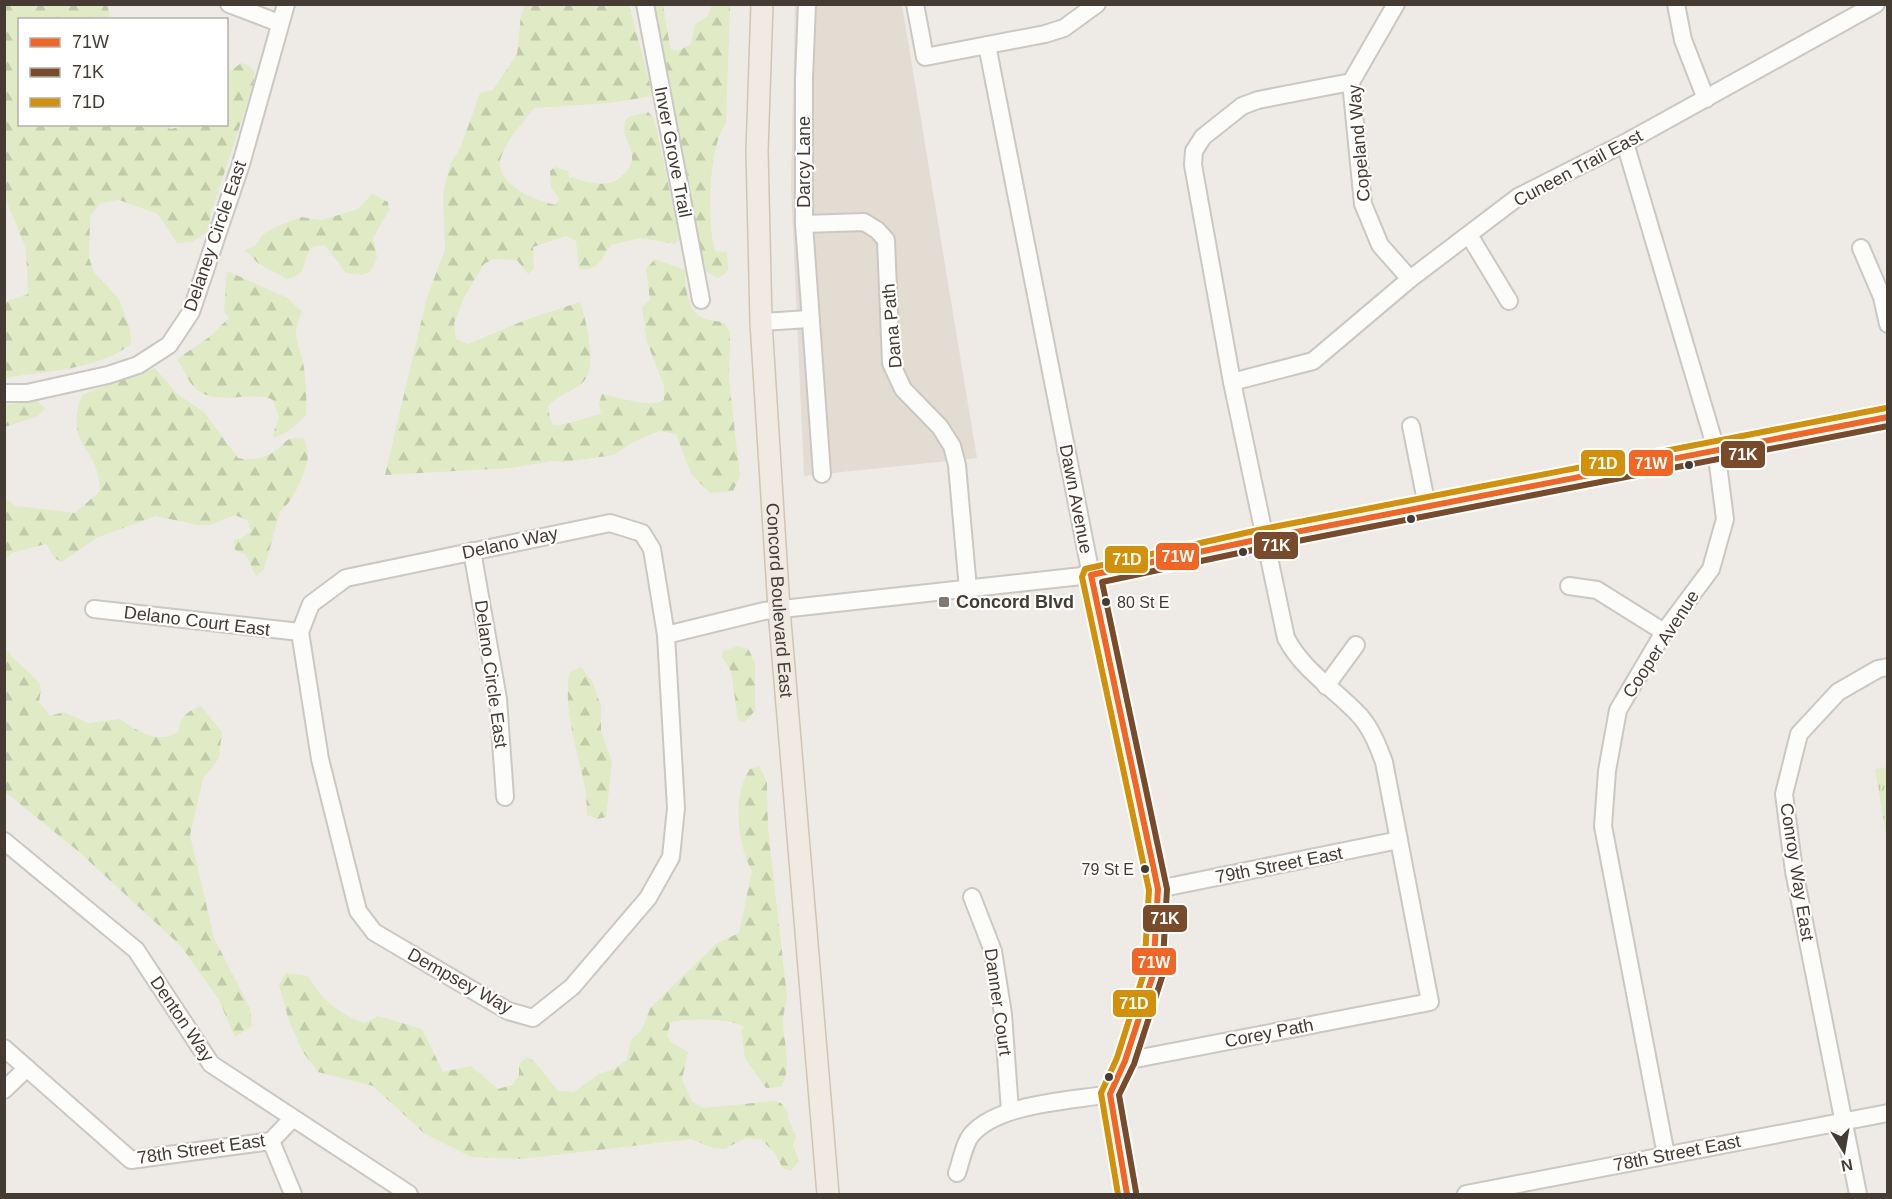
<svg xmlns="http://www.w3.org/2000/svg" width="1892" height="1199" font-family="Arial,sans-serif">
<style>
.residential{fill:#e3dcd3}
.forest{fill:url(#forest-firs)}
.park{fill:url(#park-tufts)}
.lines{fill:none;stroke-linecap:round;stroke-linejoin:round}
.minor-casing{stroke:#cbc7c2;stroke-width:20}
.major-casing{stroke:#d1c4b3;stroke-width:24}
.minor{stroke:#fcfcfb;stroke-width:16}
.major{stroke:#f0eae2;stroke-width:21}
.bus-1-casing{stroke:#fff;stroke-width:10}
.bus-2-casing{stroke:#fff;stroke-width:10}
.bus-3-casing{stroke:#fff;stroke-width:10}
.bus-1{stroke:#f26522;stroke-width:6}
.bus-2{stroke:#7a4b2a;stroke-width:6}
.bus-3{stroke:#d3910a;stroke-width:6}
.bus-dot{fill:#443b33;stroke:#fff;stroke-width:2}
.poi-dot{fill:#807972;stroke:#fff;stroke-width:2}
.labels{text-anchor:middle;stroke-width:4.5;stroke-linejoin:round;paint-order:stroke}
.bus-label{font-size:16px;fill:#443b33;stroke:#fff;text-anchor:start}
.street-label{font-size:18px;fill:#443b33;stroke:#fff}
.poi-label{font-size:18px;font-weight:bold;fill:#443b33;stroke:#fff;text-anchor:start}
.line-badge{stroke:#fff;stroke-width:2}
.badge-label{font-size:16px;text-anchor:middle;font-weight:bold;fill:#fff}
</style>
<defs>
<pattern id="forest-firs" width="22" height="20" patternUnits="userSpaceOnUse" patternTransform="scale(1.5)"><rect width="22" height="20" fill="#e0eac4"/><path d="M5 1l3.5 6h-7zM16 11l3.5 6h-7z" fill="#c1caa9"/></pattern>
<pattern id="park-tufts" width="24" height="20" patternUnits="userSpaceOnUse" patternTransform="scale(1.5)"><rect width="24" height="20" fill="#e0eac4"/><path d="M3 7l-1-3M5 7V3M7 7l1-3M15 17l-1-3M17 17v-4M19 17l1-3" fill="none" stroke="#c1caa9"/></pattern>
</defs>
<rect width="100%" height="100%" fill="#eeebe6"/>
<polygon class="residential" points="795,5 902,5 977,458 804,476 791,187"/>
<g class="forest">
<path d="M 5,4 L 107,5 L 111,19 L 20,20 L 20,124 L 167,124 L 170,129 L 191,125 L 226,124 L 227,74 L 241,63 L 248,65 L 255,72 L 253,86 L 212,210 L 207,232 L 192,242 L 177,243 L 158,214 L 119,200 L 100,203 L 90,216 L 89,258 L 94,272 L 119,299 L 130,330 L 131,344 C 99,370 44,371 5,378 L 5,302 L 28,294 L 26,249 L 5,197 Z"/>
<path d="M 525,5 L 629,5 L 653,96 L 609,103 L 534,108 C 524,122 508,138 502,154 C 490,183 535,201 556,205 L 559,198 L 551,188 L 550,171 L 555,167 L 568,171 L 569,177 C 589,182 610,191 625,173 C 629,168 633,163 632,156 C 630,140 618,132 628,117 L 648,112 L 654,118 L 680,239 L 675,244 L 640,238 L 611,245 C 601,259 599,271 579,269 L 576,241 L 566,236 L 533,247 L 534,269 L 528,274 L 517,260 L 493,259 L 484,264 L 465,296 L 454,323 L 456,339 L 468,344 L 528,319 L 580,302 C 586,319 598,368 583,382 C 572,393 560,393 548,406 L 550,419 L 554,425 C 570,425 585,417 601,414 L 599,403 L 602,394 C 618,397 652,409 664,400 L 664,386 L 647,342 L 642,307 L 650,300 L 646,269 L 655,259 L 685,270 C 685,285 687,314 705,319 C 712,321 718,321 725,323 L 730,332 L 729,381 L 740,476 L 733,491 L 710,493 L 691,474 L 676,434 L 659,431 L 633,442 L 614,455 L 563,462 L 551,461 L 510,468 L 385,475 L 427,297 L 445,250 L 443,194 L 450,164 L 460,149 L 480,93 L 493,90 L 517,54 L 521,15 Z"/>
<path d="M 654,5 L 663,5 L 670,46 L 671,49 L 678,51 L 691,44 L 695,24 L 708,16 L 712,5 L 730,5 L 726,123 C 708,146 707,223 715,251 L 727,252 L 728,269 L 725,274 L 718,278 L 707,272 L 698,244 L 662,47 L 652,6 Z"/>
<path d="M 372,194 L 388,202 L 389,210 L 373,238 L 377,257 L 370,272 L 362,275 L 346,273 L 325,245 L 312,247 C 299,263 312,273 287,279 L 258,263 L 245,250 L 255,246 L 263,234 L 281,225 L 301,217 L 322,220 L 358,209 Z"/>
<path d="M 227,271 L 288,298 L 302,312 C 291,335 298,340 303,362 C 306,378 307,398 306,415 L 289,431 L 274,438 L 273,434 L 279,418 L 273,400 C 256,389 215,408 195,388 C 187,380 183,367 177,359 L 208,338 L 229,318 L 224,311 Z"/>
<path d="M 155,368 L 176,393 L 204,412 L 238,458 C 249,461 266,458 275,451 C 289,441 282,438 304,438 C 305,442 307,447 308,452 C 309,467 293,503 280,511 L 264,569 L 256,576 L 246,555 L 235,550 L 234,539 L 240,539 L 251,531 L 247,520 L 235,515 L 210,525 L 198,525 L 156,516 L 96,538 L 62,562 L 54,558 L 46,544 L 11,553 L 5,561 L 5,498 L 16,506 L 75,513 L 100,491 C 99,444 63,447 82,395 Z"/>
<polygon points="37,401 45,408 38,416 5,427 5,405"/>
<path d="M 4,645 L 12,657 L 39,682 L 41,689 L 39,702 L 50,716 L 64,712 L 88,723 L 120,719 C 137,731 157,745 178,732 C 181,716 186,712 201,706 L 222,732 L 219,758 L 203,779 L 190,835 L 214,938 L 250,1008 L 252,1026 L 235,1037 L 219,1000 L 181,946 L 78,851 L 5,792 Z"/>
<polygon points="738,646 749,650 755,663 755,711 744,722 738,720 731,671 722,657 723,651"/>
<path d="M 581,667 L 592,681 L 601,706 L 601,731 L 612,762 L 606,817 L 597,819 L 587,815 L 586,793 C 579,753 563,715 569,673 Z"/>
<path d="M 759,766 L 767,782 L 768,829 L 787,996 C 787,1004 783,1012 783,1020 C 783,1041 793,1068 781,1087 L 766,1088 L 745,1058 L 741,1031 L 744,1027 C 733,1018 686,1018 671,1022 L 667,1035 L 671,1042 L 688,1052 L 682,1079 L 692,1102 L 704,1108 L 775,1101 L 781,1103 L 788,1112 L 788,1118 L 796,1137 L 793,1146 L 799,1161 L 791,1171 L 783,1168 L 773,1151 L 761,1139 L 745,1138 L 725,1149 L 713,1148 L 691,1139 L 522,1159 L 471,1157 L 425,1134 L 373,1086 L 318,1072 L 303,1052 L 289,1021 L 279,985 L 286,973 L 308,976 C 321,1000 338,1013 364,1023 L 378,1016 L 422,1029 L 443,1072 L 471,1066 L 498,1089 L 512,1085 L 519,1075 L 519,1064 L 526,1057 L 534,1061 L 558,1091 L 574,1092 L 599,1074 L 614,1069 L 627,1060 L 631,1040 L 641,1031 L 651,1007 L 716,944 L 739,933 L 752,871 C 737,844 732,795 750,769 Z"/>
</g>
<polygon class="park" points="1887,767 1888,767 1887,840 1875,769"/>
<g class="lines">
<defs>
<g id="minor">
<polyline points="229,4 279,23"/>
<polyline points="645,4 701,300"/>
<polyline points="807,4 804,79 804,224 822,474"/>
<polyline points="915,4 925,57 1045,34 1064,28 1097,4"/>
<polyline points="1396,4 1351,82 1363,204 1380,245 1410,279"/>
<polyline points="1676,4 1683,40 1706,99"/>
<polyline points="987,45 1091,575 1158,889 1153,975 1125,1061 1110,1094 1127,1194"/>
<polyline points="1625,143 1716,449 1725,519 1711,569 1664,632 1618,710 1607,771 1603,826 1666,1155"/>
<polyline points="804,224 864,222 877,230 886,240 891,363 903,389 940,427 952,446 957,465 968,589"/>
<polyline points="1469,235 1509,301"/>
<polyline points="1861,248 1882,297 1888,324"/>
<polyline points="761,322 809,319"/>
<polyline points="1232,382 1313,361 1410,279 1518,197 1625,143 1876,4"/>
<polyline points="4,393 27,393 108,375 138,365 169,345 191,312 241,164 286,4"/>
<polyline points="1411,426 1427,506"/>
<polygon points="610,523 642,533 652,549 666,635 676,808 671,857 648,898 572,987 533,1018 508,1011 374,932 358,911 320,759 300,632 311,604 346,578"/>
<polyline points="472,551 498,699 505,797"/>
<polyline points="1569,586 1597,590 1664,632"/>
<polyline points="94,609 300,632"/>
<polyline points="666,635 764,611 1091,575 1265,538 1888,417"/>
<polyline points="1326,686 1356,645"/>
<polyline points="4,841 136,950 211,1064 409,1194"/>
<polyline points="1158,889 1399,840"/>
<polyline points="972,897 993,951 1003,1014 1010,1111"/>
<polyline points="4,1048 131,1160 271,1141 292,1119"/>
<path d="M 1125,1061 L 1430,1002 L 1384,762 C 1378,746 1372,730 1360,716 C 1334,688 1304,672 1286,638 L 1232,382 L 1193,165 L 1194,151 L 1203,137 L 1242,106 L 1258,100 L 1351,82"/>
<polyline points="4,1090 27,1068"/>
<polyline points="271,1141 293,1194"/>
<path d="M 957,1173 C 961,1162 964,1143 972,1134 C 1000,1103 1070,1101 1110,1094"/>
<polyline points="1466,1194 1888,1113"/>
<polyline points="1858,1194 1794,871 1784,794 1799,734 1838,692 1878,669 1888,667"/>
</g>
<g id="major">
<path id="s1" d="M 762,4 L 757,151 L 761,322 L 779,609 L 828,1194"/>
</g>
</defs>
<use href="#minor" class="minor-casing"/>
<use href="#major" class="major-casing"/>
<use href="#minor" class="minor"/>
<use href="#major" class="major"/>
<defs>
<polyline id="bus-1" points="1127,1194 1110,1094 1125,1061 1153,975 1158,889 1091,575 1265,538 1888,417"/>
<polyline id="bus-2" points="1136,1192 1119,1095 1134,1064 1162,977 1167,889 1102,582 1267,547 1888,426"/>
<polyline id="bus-3" points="1118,1194 1101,1093 1117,1058 1144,973 1149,890 1082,577 1085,569 1263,529 1886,408"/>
</defs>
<use href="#bus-1" class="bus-1-casing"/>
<use href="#bus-2" class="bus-2-casing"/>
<use href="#bus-3" class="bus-3-casing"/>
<use href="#bus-1" class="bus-1"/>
<use href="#bus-2" class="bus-2"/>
<use href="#bus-3" class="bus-3"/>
</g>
<g class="bus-dot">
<circle cx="1689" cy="465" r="5"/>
<circle cx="1411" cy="519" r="5"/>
<circle cx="1243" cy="552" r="5"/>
<circle cx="1106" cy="602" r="5"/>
<circle cx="1145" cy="869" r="5"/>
<circle cx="1109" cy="1077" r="5"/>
</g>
<rect class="poi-dot" x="938" y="596" width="12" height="12" rx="3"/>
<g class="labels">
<g class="bus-label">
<text x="1117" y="608">80 St E</text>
<text x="1134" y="875" text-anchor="end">79 St E</text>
</g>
<g class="street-label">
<text transform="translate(1359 143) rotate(-95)" y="6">Copeland Way</text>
<text transform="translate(673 152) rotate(79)" y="6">Inver Grove Trail</text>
<text transform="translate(804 162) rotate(-90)" y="6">Darcy Lane</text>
<text transform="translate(1578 168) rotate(-28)" y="6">Cuneen Trail East</text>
<text transform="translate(215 236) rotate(-71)" y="6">Delaney Circle East</text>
<text transform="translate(892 326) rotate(-95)" y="6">Dana Path</text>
<text transform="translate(1076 499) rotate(79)" y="6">Dawn Avenue</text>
<text transform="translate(510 543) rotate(-12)" y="6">Delano Way</text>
<text dy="6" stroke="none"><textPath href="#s1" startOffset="597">Concord Boulevard East</textPath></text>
<text transform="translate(197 621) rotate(7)" y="6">Delano Court East</text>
<text transform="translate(1661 644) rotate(-57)" y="6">Cooper Avenue</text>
<text transform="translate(491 674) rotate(82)" y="6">Delano Circle East</text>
<text transform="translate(1279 865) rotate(-11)" y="6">79th Street East</text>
<text transform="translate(1797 872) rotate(81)" y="6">Conroy Way East</text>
<text transform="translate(460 981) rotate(29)" y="6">Dempsey Way</text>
<text transform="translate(998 1002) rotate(82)" y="6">Danner Court</text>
<text transform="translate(182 1019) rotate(56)" y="6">Denton Way</text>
<text transform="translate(1269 1033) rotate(-11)" y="6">Corey Path</text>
<text transform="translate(201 1149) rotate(-8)" y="6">78th Street East</text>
<text transform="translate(1677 1153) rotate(-11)" y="6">78th Street East</text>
</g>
<g class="poi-label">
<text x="956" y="608">Concord Blvd</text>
</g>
</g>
<g class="line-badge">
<rect x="1720" y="440" width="46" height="29" rx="6" fill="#7a4b2a"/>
<rect x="1580" y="449" width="46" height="28" rx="6" fill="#d3910a"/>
<rect x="1628" y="449" width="46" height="28" rx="6" fill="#f26522"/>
<rect x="1253" y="531" width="46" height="29" rx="6" fill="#7a4b2a"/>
<rect x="1155" y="542" width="45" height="29" rx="6" fill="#f26522"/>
<rect x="1104" y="545" width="45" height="29" rx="6" fill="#d3910a"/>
<rect x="1142" y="904" width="46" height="29" rx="6" fill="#7a4b2a"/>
<rect x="1131" y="947" width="46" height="29" rx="6" fill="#f26522"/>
<rect x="1112" y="989" width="45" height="29" rx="6" fill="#d3910a"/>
</g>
<g class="badge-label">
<text x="1743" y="460">71K</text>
<text x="1603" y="469">71D</text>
<text x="1651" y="469">71W</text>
<text x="1276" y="551">71K</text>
<text x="1178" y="562">71W</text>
<text x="1127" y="565">71D</text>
<text x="1165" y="924">71K</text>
<text x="1154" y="968">71W</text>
<text x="1134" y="1009">71D</text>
</g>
<rect width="1892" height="1199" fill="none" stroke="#443b33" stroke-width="12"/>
<rect x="18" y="18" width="210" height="108" fill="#ffffff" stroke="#b4b1ad" stroke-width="1.5"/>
<rect x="30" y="38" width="30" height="9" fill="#f26522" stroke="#b4b1ad" stroke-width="1.5"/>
<text x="72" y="48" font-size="18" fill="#443b33">71W</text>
<rect x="30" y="68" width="30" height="9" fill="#7a4b2a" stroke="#b4b1ad" stroke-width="1.5"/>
<text x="72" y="78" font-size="18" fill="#443b33">71K</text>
<rect x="30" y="98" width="30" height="9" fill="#d3910a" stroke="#b4b1ad" stroke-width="1.5"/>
<text x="72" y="108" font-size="18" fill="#443b33">71D</text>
<g transform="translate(1844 1151) rotate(169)" stroke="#ffffff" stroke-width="4.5" paint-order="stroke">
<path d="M0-4.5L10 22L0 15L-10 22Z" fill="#443b33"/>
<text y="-9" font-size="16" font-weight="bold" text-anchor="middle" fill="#443b33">N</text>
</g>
</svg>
